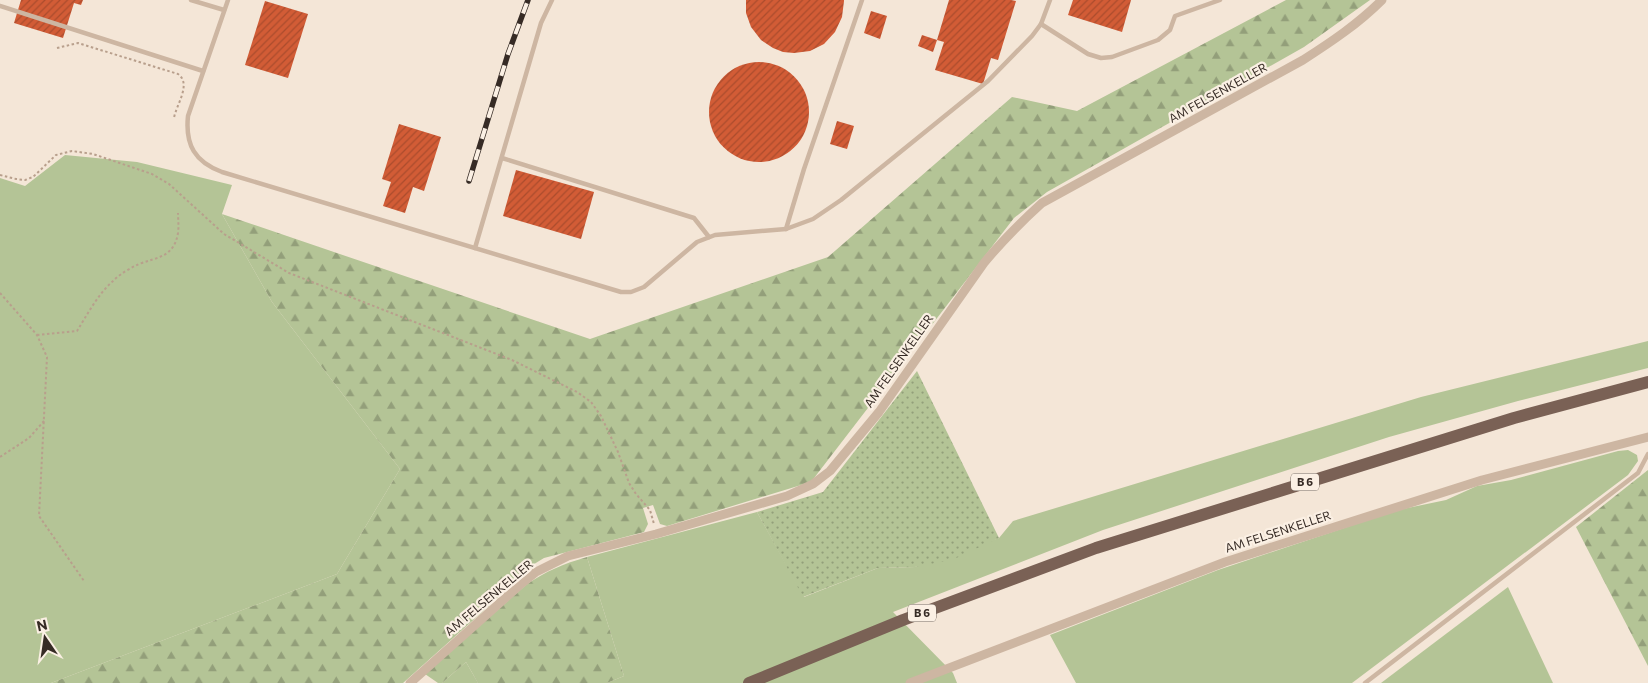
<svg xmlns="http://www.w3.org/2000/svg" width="1648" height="683" font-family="Commissioner,sans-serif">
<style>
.green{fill:#b4c496}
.forest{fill:url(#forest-firs)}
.garden{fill:url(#garden-dots)}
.building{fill:url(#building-hatch)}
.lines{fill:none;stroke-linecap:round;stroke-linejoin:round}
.path{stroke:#b89f8c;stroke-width:2;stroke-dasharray:2.5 2.5;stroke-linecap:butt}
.lane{stroke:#cdb6a2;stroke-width:4.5}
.street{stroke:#cdb6a2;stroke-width:9}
.primary{stroke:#7a6155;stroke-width:12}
.rail-casing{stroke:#362b25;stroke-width:5.5}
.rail{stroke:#fbf0e4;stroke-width:4;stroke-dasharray:11;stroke-linecap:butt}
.labels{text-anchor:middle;stroke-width:4.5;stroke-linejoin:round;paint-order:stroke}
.shield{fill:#fbf0e4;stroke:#71665e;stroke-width:1}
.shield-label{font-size:11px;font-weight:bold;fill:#362b25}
.street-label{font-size:12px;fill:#362b25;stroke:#fbf0e4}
</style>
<defs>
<pattern id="forest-firs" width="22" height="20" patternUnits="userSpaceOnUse" patternTransform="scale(1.25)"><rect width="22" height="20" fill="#b4c496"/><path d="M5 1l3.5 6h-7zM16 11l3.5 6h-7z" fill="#939f7a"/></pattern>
<pattern id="garden-dots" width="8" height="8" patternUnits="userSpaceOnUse" patternTransform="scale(1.25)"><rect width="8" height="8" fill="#b4c496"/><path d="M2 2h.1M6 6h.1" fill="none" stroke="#939f7a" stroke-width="1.8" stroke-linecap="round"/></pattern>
<pattern id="building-hatch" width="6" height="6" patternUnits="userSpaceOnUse" patternTransform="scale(1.25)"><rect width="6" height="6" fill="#d25c36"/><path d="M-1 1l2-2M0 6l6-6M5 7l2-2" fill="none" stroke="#ab4c2d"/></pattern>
</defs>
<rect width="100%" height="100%" fill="#f4e6d7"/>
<g class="green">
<polygon points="65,155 137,162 232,185 222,214 272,302 400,469 337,574 51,683 0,683 0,178 25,186"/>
<polygon points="1648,341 1648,368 1518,401 1389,437 1103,530 893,612 953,673 957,683 607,683 624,676 587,557 757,512 804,597 878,568 915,567 999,538 1013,521 1421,397"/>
<polygon points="1628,450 1637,455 1638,461 1628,475 1352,683 1076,683 1050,635 1218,570 1398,510 1446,500 1477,486 1511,480 1618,451"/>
<polygon points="1508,587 1553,683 1381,683"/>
<polygon points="466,662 478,683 442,683"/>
</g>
<g class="forest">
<polygon points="1286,0 1370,0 1304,47 1047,192 1014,218 811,482 667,526 660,524 653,505 643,508 648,524 644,532 544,558 526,569 489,606 403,683 51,683 337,574 400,469 272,302 222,214 590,339 828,257 1012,97 1077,111"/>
<polygon points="1648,470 1648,666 1576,527"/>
<path d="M 587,557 L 624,676 L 607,683 L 478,683 L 466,662 L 442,683 L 438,683 L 425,674 L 526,585 C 546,571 563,564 587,557 Z"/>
</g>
<polygon class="garden" points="917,371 999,538 952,560 915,567 878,568 803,597 757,512 823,492"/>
<g class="building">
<polygon points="21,0 83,0 81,5 74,3 63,38 14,23"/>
<polygon points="746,0 844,0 844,1 842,17 835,32 824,44 810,51 794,53 783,52 773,48 761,40 751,27 746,13"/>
<polygon points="949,0 1011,0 1016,1 998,60 991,58 983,84 935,70 944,42 937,40"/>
<polygon points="1073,0 1131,0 1122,32 1068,15"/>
<polygon points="265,1 308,14 288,78 245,65"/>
<polygon points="871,11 887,16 880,39 864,33"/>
<polygon points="922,35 937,40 933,52 918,46"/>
<circle cx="759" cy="112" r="50"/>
<polygon points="837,121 854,126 847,149 830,144"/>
<polygon points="399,124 441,137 424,191 413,187 405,213 383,206 391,182 382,179"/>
<polygon points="516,170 594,192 581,239 503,216"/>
</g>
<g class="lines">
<g class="path">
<path d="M 57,48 L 78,43 L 178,74 C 192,84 176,105 174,118"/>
<polyline points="0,175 16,179 25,180 33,177 56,155 72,151 93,154 152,174 169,184 224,234 289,273 512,360 577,392 591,402 601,416 618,452 629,483 636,494 650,510 654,524"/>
<polyline points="0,293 37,335 47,357 39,516 84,581"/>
<path d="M 37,335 L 77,331 C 87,315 98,294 113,281 C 120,274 130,268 139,264 C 158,257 174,257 178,233 C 179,226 178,219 178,213"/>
<polyline points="0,457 29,438 44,421"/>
</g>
<g class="lane">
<polyline points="191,0 224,10"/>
<path d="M 228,0 L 188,116 C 185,145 195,162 222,172 L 621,292 L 631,292 L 644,287 L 697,242 L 715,235 L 786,229 L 813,219 L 841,200 L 988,81 L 1032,36 L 1041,24 L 1050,0"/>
<polyline points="0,6 203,71"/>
<polyline points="1041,24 1088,54 1101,58 1112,57 1158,40 1170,30 1175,16 1220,0"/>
<polyline points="502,158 694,218 709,237"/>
<polyline points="786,229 804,169 862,0"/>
<polyline points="475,248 541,23 552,0"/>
<polyline points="1365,683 1638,473 1648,454"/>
</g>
<g class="street">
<path d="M 410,683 L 521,584 L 536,572 L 568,556 L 656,534 L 787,496 L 813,484 L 830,471 L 879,412 L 984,263 C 1002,241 1021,222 1042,203 L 1303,60 C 1331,42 1358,24 1382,0"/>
<polyline points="910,683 1225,562 1482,480 1648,437"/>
</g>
<polyline class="primary" points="749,683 903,620 1096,548 1514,418 1648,382"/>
<defs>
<polyline id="rail" points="469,181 508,54 528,0"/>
</defs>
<use href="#rail" class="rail-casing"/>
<use href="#rail" class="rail"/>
</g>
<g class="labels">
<g class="shield">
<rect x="1291" y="473.5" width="28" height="17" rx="4"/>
<rect x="908" y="604.5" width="28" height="17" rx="4"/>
</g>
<g class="shield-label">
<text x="1305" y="486">B 6</text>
<text x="922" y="617">B 6</text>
</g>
<g class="street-label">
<text transform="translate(1218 93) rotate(-29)" y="4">AM FELSENKELLER</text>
<text transform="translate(899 361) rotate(-55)" y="4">AM FELSENKELLER</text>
<text transform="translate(1278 532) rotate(-18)" y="4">AM FELSENKELLER</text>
<text transform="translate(489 598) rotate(-40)" y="4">AM FELSENKELLER</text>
</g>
</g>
<g transform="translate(45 638) rotate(347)" stroke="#fbf0e4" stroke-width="4" paint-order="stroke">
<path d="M0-4L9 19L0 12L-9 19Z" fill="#362b25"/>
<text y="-8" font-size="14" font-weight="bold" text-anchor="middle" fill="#362b25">N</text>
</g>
</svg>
